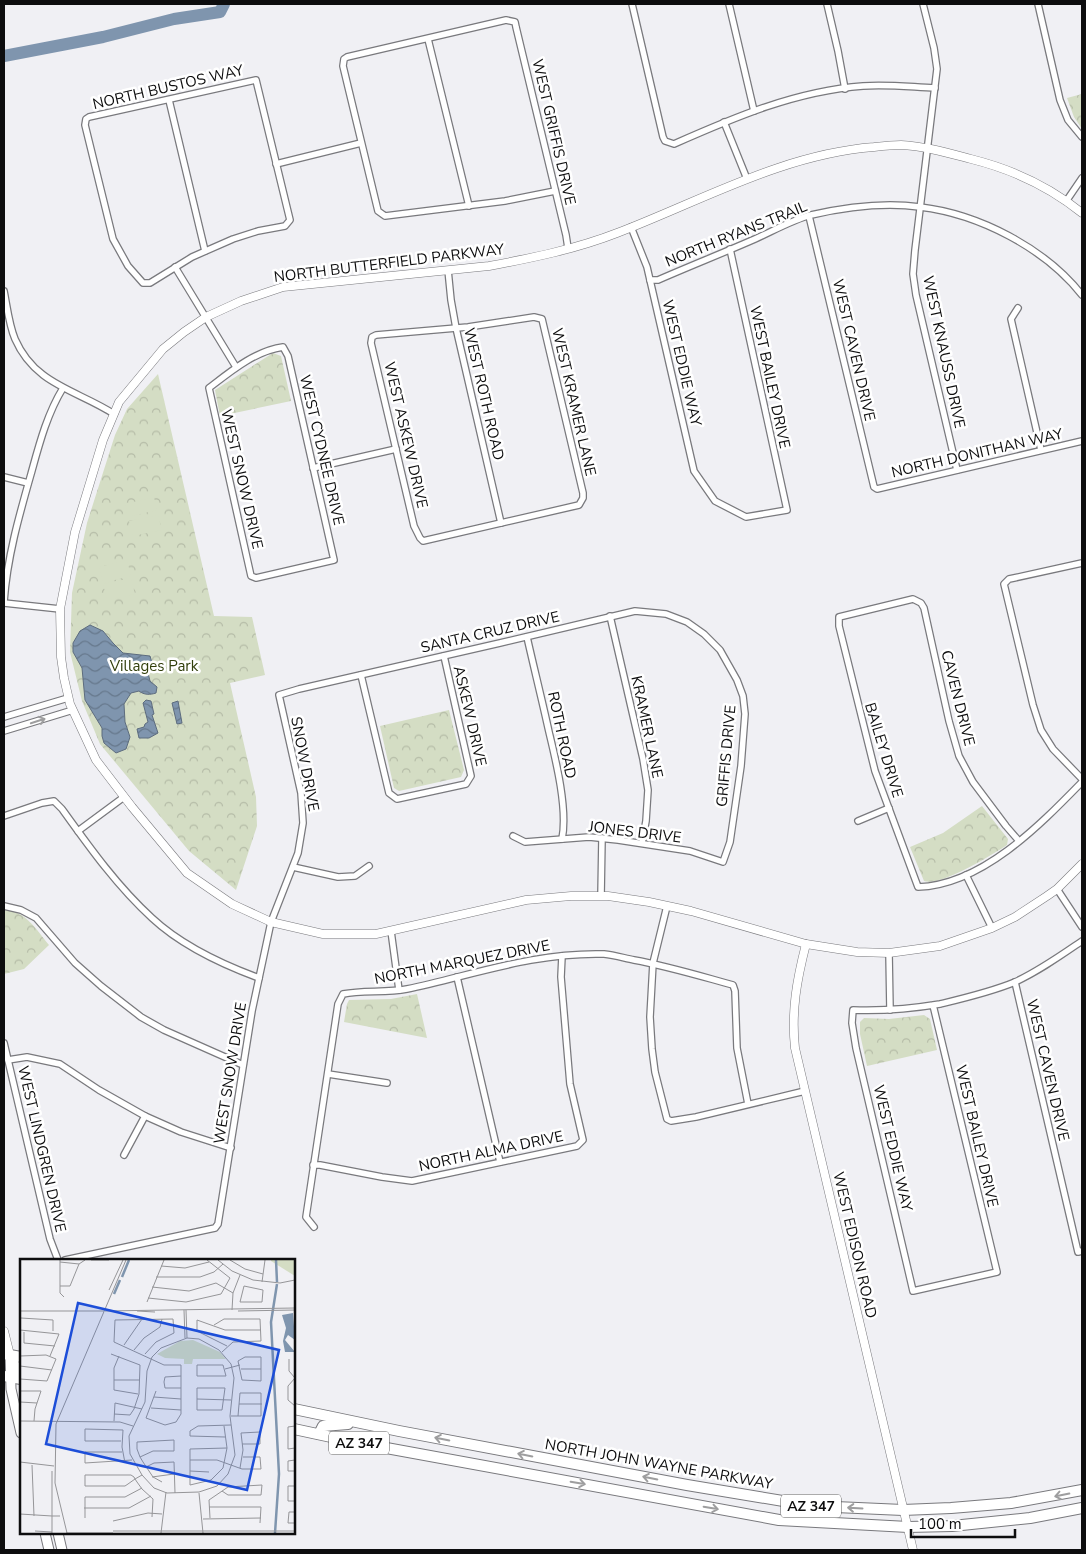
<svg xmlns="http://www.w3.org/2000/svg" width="1086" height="1554" font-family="'Nunito Sans',sans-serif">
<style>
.park{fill:url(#park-crowns)}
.pitch{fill:#d4ddc4}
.water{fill:url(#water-waves);stroke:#5d6c7e}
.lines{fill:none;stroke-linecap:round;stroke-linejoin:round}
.river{stroke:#7f95ae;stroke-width:12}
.minor-casing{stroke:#79797d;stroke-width:8}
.tertiary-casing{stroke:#79797d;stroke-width:9}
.primary-casing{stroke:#79797d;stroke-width:11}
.trunk-casing{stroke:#79797d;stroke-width:12}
.minor{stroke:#fff;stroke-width:5.5}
.tertiary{stroke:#fff;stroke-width:8}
.primary{stroke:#fff;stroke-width:9}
.trunk{stroke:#fff;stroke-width:10}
.oneway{stroke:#9e9e9f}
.labels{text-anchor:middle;stroke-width:5;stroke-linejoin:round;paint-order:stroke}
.shield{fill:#fff;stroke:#565656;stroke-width:1}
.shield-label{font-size:14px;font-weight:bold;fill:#0d0d0e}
.street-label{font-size:15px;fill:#0d0d0e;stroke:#fff}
.park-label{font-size:15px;fill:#323f0c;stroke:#fff}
.inset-river{fill:none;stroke:#7f95ae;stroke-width:2.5}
.inset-road{fill:none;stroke:#959598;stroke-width:1}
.view{fill:#1d4ed8;fill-opacity:0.15;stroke:#1d4ed8;stroke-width:2.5}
.inset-edge{fill:none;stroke:#0d0d0e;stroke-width:2.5}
</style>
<defs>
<pattern id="park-crowns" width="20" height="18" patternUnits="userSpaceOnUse" patternTransform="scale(1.25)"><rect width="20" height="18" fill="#d4ddc4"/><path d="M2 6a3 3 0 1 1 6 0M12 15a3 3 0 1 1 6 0" fill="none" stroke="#b5bca7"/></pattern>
<pattern id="water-waves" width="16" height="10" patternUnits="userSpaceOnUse" patternTransform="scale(1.25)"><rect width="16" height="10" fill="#7f95ae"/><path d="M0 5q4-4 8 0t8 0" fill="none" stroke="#66788c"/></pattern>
</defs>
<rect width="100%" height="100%" fill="#f0f0f4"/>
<g class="park">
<polygon points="1082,94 1082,129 1074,117 1067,98"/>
<polygon points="273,353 281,356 291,401 220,416 215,390"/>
<polygon points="158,374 214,616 252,617 265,675 230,683 256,797 257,826 236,890 189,851 100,744 82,701 70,652 72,593 87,523 115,435 127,409"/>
<polygon points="449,710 464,770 461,777 399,791 394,788 380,726"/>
<path d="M 982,806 L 1008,839 L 1007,845 C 992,855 940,887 924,881 L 910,847 L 943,833 Z"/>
<path d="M 4,910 C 26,911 36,929 49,945 L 24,969 L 4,974 Z"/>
<polygon points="417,994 427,1038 344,1022 347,1004 349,1000 391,999"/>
<polygon points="924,1015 930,1019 937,1050 867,1066 860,1034 860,1022 864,1018 889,1019"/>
</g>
<g class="pitch">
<polygon points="154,497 157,510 128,517 125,504"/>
<polygon points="158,515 162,530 133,536 129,521"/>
<polygon points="127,560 131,576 103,583 99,567"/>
<polygon points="131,578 135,594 107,600 103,584"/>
</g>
<g class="water">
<path d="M 90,625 L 103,631 L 113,643 L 123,653 L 150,656 L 153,666 L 148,673 L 150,681 L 157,687 L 156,693 C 150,695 144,695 139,691 L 131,693 L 124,704 L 125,722 L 130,737 L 126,749 L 116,753 L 104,743 L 102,736 L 102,728 L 85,700 L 82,668 L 73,652 L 73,643 L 80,631 Z"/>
<polygon points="146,700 151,701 154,714 152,715 158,733 149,738 139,738 137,729 144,727 145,724 148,722 143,703"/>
<polygon points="178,701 182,723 177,724 172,703"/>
</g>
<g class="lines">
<polyline class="river" points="4,56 103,37 174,19 220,12 224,4"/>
<defs>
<g id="minor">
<path d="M 632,4 L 663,137 L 665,141 L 674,144 C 735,117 796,91 863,86 C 886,84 911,87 935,88"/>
<polyline points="729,4 754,111"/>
<polyline points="827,4 838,51 845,89"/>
<polyline points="923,4 934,48 937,69 915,250 913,274 916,295 957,470"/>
<polyline points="1038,4 1060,100 1068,120 1082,137"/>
<polyline points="428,39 469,206"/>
<polygon points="256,80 290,220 285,226 258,231 233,239 192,257 150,283 143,283 128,266 113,239 85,125 86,119 89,117"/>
<polyline points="169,100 205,251"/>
<polyline points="724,122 747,179"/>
<polyline points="276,164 361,143"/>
<polyline points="555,191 505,201 385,216 378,211 343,66 344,59 347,57 506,20 515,22 516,27 566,235 568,248"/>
<polyline points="1067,200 1082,178"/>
<polyline points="809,216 874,487 877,489 1082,441"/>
<polyline points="631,227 647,267 694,471 715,501 746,517 787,510 730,249"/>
<polyline points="175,267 236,367"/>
<polyline points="448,270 451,300 456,328 501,523"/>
<path d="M 650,280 L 658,280 C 690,266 723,253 755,239 C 773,231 792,220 811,215 C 846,207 884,202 920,207 C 979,214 1045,248 1082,295"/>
<path d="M 4,291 C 7,306 9,325 15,339 C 35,385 77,390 114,414"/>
<polyline points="1018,308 1011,319 1041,450"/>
<polygon points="534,317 542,319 583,493 583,498 579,505 423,541 420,538 414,526 371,343 372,337 376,335 468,327"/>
<path d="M 283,347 L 288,356 L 334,560 L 256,578 L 251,576 L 209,388 C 231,371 255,351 283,347 Z"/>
<polyline points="313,468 396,449"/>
<polyline points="4,477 28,483"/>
<polyline points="1082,563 1014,578 1009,579 1004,584 1033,705 1041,730 1053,749 1082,779"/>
<path d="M 4,602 C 7,558 19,516 31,474 C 39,445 47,414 63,388"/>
<polyline points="4,603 60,609"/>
<polyline points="610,616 643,759 648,790 646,821 642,843"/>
<path d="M 527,637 C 534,668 542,700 549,732 C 556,761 568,810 562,839"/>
<polyline points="361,675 389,793 397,799 466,784 471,776 444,656"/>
<polyline points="4,717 68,698"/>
<polyline points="4,731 73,710"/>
<path d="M 4,816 L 42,803 L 54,801 L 62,809 C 90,848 117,886 152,918 C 182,946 221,964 259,978"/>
<polyline points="858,821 889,808"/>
<polyline points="78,831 124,797"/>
<path d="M 1019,841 L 1006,826 L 973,782 L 959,756 L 949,721 L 924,608 L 921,603 L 913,599 L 839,617 L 839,626 L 875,771 L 918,887 C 982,885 1040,825 1082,782"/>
<polyline points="293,867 338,877 355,876 369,866"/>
<polyline points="966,875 992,928"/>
<polyline points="1057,889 1082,927"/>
<polyline points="601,896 602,838"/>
<polyline points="4,906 21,910 36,918 75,963 101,986 141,1017 164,1030 243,1065"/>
<polyline points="667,906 653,963 650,1017 652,1049 655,1072 667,1119 671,1121 696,1117 805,1091"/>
<polyline points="391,931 399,990"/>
<polyline points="889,953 890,1010"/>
<polyline points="457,977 500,1162"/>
<polyline points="1015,982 1078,1252 1082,1251"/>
<path d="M 933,1005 L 997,1272 L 913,1291 L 856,1048 L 852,1023 L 853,1010 C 882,1011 910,1009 940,1004 C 965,998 991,992 1015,982 C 1039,971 1060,956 1082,941"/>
<polyline points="4,1043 50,1239 58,1260"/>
<polyline points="8,1060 27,1057 60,1064 99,1090 145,1116 181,1132 231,1148"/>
<polyline points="328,1074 387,1083"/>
<polyline points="124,1155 145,1116"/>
<polyline points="313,1165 320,1165 382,1177 412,1181 577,1146 583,1140 570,1084 561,977 562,956"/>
<path d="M 314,1227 L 306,1217 L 338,1004 L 343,994 C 363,990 386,993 407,989 C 473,975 535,952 604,954 C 614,955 624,958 634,960 C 667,966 700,976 733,985 L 735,991 L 737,1048 L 748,1104"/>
<polyline points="65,1260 215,1228 218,1224 252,1011 271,922 298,853 303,823 301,793 279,695 299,689 500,643 635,611 666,614 687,622 704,634 720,650 737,680 743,696 745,714 741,766 730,842 723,862 690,851 618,840 589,837 525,842 513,836"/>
</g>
<g id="tertiary">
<path d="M 1082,213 C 1050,187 1011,169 971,159 C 948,153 924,146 901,145 C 892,145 883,146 874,147 C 783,154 701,201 617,233 C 576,249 532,258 489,266 L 283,287 L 241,301 L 206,317 L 184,332 L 163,349 L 119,402 L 103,440 L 75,532 L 60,609 L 61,657 L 64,678 L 70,704 L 96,760 L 132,807 L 187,873 L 232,904 L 271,922 L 323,934 L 376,934 L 526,900 L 571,896 L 608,896 L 649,902 L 691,911 L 806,944 L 857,952 L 889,953 L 940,946 L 992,928 L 1015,917 L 1047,896 L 1057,889 L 1082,864"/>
<path d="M 806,944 C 797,979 791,1011 795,1048 L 913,1550"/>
<polyline points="4,1331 10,1355"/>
</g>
<g id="primary">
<polyline points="10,1355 11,1389 21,1433"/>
<polyline points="10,1356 21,1376"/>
<polyline points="45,1533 49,1550"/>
<polyline points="58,1533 62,1550"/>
</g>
<g id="trunk">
<polyline points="4,1354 21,1357"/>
<polyline points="4,1376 21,1379"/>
<polyline points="294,1409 399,1431 687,1485 813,1506 903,1510 951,1508 1011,1503 1082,1490"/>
<polyline points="294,1429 359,1443 779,1520 908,1527 952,1526 1030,1518 1082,1508"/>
<polyline points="319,1434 323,1426 348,1424"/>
</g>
</defs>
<use href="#minor" class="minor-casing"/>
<use href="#tertiary" class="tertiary-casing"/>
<use href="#primary" class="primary-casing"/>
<use href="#trunk" class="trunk-casing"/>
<use href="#minor" class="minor"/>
<use href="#tertiary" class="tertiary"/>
<use href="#primary" class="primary"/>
<use href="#trunk" class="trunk"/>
</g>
<defs><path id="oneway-shaft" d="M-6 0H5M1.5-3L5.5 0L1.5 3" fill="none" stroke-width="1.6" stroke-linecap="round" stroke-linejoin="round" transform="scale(1.25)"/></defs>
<g class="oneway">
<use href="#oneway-shaft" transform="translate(38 721) rotate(-18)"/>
<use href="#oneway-shaft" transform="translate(442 1439) rotate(-169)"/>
<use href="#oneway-shaft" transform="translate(525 1455) rotate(-169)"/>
<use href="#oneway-shaft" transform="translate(650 1478) rotate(-169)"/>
<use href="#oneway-shaft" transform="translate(578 1483) rotate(10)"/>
<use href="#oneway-shaft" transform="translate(1062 1495) rotate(169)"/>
<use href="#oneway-shaft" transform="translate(711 1508) rotate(10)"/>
<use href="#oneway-shaft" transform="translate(855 1508) rotate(-177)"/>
</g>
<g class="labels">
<g class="shield">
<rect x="329" y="1431.5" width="60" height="23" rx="4"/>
<rect x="781" y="1494.5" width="60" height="23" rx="4"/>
</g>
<g class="shield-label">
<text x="359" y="1448">AZ 347</text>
<text x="811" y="1511">AZ 347</text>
</g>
<g class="street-label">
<text transform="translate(168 87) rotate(-13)" y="5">NORTH BUSTOS WAY</text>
<text transform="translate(554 132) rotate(77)" y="5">WEST GRIFFIS DRIVE</text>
<text transform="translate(736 234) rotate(-22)" y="5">NORTH RYANS TRAIL</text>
<text transform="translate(389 263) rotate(-7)" y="5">NORTH BUTTERFIELD PARKWAY</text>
<text transform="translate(854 350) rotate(77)" y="5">WEST CAVEN DRIVE</text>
<text transform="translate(944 352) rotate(78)" y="5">WEST KNAUSS DRIVE</text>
<text transform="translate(682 363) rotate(77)" y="5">WEST EDDIE WAY</text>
<text transform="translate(770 377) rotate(78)" y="5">WEST BAILEY DRIVE</text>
<text transform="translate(484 394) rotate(77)" y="5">WEST ROTH ROAD</text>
<text transform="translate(574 402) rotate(77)" y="5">WEST KRAMER LANE</text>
<text transform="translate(406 435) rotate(77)" y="5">WEST ASKEW DRIVE</text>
<text transform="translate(322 450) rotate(77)" y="5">WEST CYDNEE DRIVE</text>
<text transform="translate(977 453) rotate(-13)" y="5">NORTH DONITHAN WAY</text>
<text transform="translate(242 479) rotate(77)" y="5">WEST SNOW DRIVE</text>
<text transform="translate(490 632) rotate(-13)" y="5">SANTA CRUZ DRIVE</text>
<text transform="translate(958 698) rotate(76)" y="5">CAVEN DRIVE</text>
<text transform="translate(470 716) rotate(77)" y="5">ASKEW DRIVE</text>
<text transform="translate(647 727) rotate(78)" y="5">KRAMER LANE</text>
<text transform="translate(562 735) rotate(78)" y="5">ROTH ROAD</text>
<text transform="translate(884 750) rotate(73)" y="5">BAILEY DRIVE</text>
<text transform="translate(726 756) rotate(-85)" y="5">GRIFFIS DRIVE</text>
<text transform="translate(305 764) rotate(79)" y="5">SNOW DRIVE</text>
<text transform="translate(635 832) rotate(7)" y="5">JONES DRIVE</text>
<text transform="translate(462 962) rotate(-11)" y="5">NORTH MARQUEZ DRIVE</text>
<text transform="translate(1048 1070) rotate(77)" y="5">WEST CAVEN DRIVE</text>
<text transform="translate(230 1073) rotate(-81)" y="5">WEST SNOW DRIVE</text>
<text transform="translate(977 1136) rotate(77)" y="5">WEST BAILEY DRIVE</text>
<text transform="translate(893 1148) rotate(77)" y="5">WEST EDDIE WAY</text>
<text transform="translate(42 1149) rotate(77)" y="5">WEST LINDGREN DRIVE</text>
<text transform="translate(491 1151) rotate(-12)" y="5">NORTH ALMA DRIVE</text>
<text transform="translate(855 1245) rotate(77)" y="5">WEST EDISON ROAD</text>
<text transform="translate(659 1464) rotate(10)" y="5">NORTH JOHN WAYNE PARKWAY</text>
</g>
<g class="park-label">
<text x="154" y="671">Villages Park</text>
</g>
</g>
<g transform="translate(20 1259)">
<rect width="275" height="275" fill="#f0f0f4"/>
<path d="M 251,1 L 275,1 L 275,17 L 251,2 Z" fill="#d4ddc4"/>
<path d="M 173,81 L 200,93 L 206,100 L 173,100 L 172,105 L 164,105 L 164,100 L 145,99 L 137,95 L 160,82 Z" fill="#d4ddc4"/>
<path d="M 273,54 L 275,81 L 268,76 L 265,81 L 275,93 L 265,93 L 263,82 L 266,69 L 262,56 Z" fill="#7f95ae"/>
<path class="inset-river" d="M 256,1 L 257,23M 102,18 L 109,1M 94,35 L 100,21M 255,274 L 259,215 L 251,63 L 257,25"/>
<path class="inset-road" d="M 40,1 L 40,34 L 44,38M 71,1 L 89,1M 198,1 L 212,12 L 233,21 L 260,24 L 275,21M 210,1 L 225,10 L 243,15M 40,3 L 59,5M 141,7 L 165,9 L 189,3M 136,18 L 180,18 L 194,13 L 203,5M 242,23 L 245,1M 40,27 L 50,27 L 59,5 L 65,1M 224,27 L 243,31 L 242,43 L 220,43 ZM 132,28 L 169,32 L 196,24 L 213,34M 89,31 L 103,1M 128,39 L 166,43 L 201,35 L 210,19 L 187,1M 127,43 L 144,1M 164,51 L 165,79M 166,51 L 167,79M 212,51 L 213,34 L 220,16M 0,52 L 84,52M 85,52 L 275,49M 117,52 L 135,53M 218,52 L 275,51M 1,59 L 33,61 L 33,72M 194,66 L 204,60 L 240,60 L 241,82 L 213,83 L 202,93M 0,71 L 39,75 L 30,97M 4,73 L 4,84 L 35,87M 167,79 L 179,80 L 199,91 L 211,105 L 214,119 L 210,157 L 215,196 L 208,215 L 197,227 L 179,233 L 147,234 L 134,229 L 122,216 L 110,195 L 109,177 L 125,143 L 127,112 L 132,98 L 141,89 ZM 104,86 L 122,60M 207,87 L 177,72 L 177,61 L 205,71 L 241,71M 114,91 L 124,79 L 140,68 L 142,60M 91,95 L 120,106 L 119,135 L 114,150 L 110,156 L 94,155M 125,95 L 136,83 L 154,74 L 153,60 L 95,61 L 94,83 L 144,106 L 161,106 L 161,155 L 156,163 L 145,166 L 126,159 L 136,132M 0,97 L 26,96 L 36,100 L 27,122 L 0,120M 99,97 L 94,109 L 94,131 L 118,135M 225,98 L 241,98 L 241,122 L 222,121 L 218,102 ZM 269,100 L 269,112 L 275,119M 177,106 L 203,106 L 206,117 L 177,117 ZM 0,107 L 32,111M 205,110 L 220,106M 221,110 L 241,110M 275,119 L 268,127 L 268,141 L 275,147M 94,121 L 119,121M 161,129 L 145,129 L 144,123 L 145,118 L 161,117M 177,129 L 205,129 L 202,151 L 177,151 ZM 0,132 L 21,132 L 15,150 L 14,162M 134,138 L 161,140M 177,140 L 211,141M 0,143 L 17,144M 219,145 L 242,145M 131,149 L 161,151M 211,157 L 241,157 L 241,134 L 220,134 L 218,157M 0,162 L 100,163 L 113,167M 94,162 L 95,144 L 122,150M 204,167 L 207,189 L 203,209 L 191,221 L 170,226 L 170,190 L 207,189M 275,167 L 268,168 L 268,190 L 275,189M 205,178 L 170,177 L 170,172 L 178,167 L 211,166M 101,182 L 65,182 L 65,170 L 103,171 L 102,188 L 105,204M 102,193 L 65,193 L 65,204 L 112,201M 120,198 L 133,192 L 154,192 L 154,181 L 117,183 L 117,190 L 120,198 L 123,203 L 133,218 L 142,223M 170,201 L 197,201 L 222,210 L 241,210 L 240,198 L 223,198M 275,201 L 268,202 L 268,212 L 275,212M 0,203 L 34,207M 12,206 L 14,257M 126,208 L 134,204 L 154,203 L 155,234M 220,209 L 223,191 L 221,174 L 240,173 L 240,185 L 222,185M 32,212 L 32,257 L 40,257M 170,212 L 189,213M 122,216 L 115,220 L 108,225 L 105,227 L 65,227 L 65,216 L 111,216 L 114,218 L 115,220 L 117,223 L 122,230 L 133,240 L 132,258M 132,218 L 154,215M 275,227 L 268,227 L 268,242 L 275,242M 179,234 L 183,274M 189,248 L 241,248 L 240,264M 64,249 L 109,249 L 131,237M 275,253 L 269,253 L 268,264 L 275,264M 0,255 L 32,257M 32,257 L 32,274M 65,259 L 65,238 L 105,238 L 122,229M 190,259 L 189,241 L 208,228 L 242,226 L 241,236 L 208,236 L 202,232M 183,260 L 241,259M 93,262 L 128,254 L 142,255M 15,272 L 32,273M 93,272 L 275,272M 46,274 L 93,274M 47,274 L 35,224 L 36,165 L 106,1M 141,274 L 146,233"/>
<path class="view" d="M 58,44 L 259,91 L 227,231 L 26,185 Z"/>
<rect width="275" height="275" class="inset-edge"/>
</g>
<rect width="1086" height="1554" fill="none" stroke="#0d0d0e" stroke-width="10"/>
<path d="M911 1529v8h104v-8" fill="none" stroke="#0d0d0e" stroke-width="2.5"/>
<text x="918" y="1529" font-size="15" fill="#0d0d0e" stroke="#ffffff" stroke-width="4" paint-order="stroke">100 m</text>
</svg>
